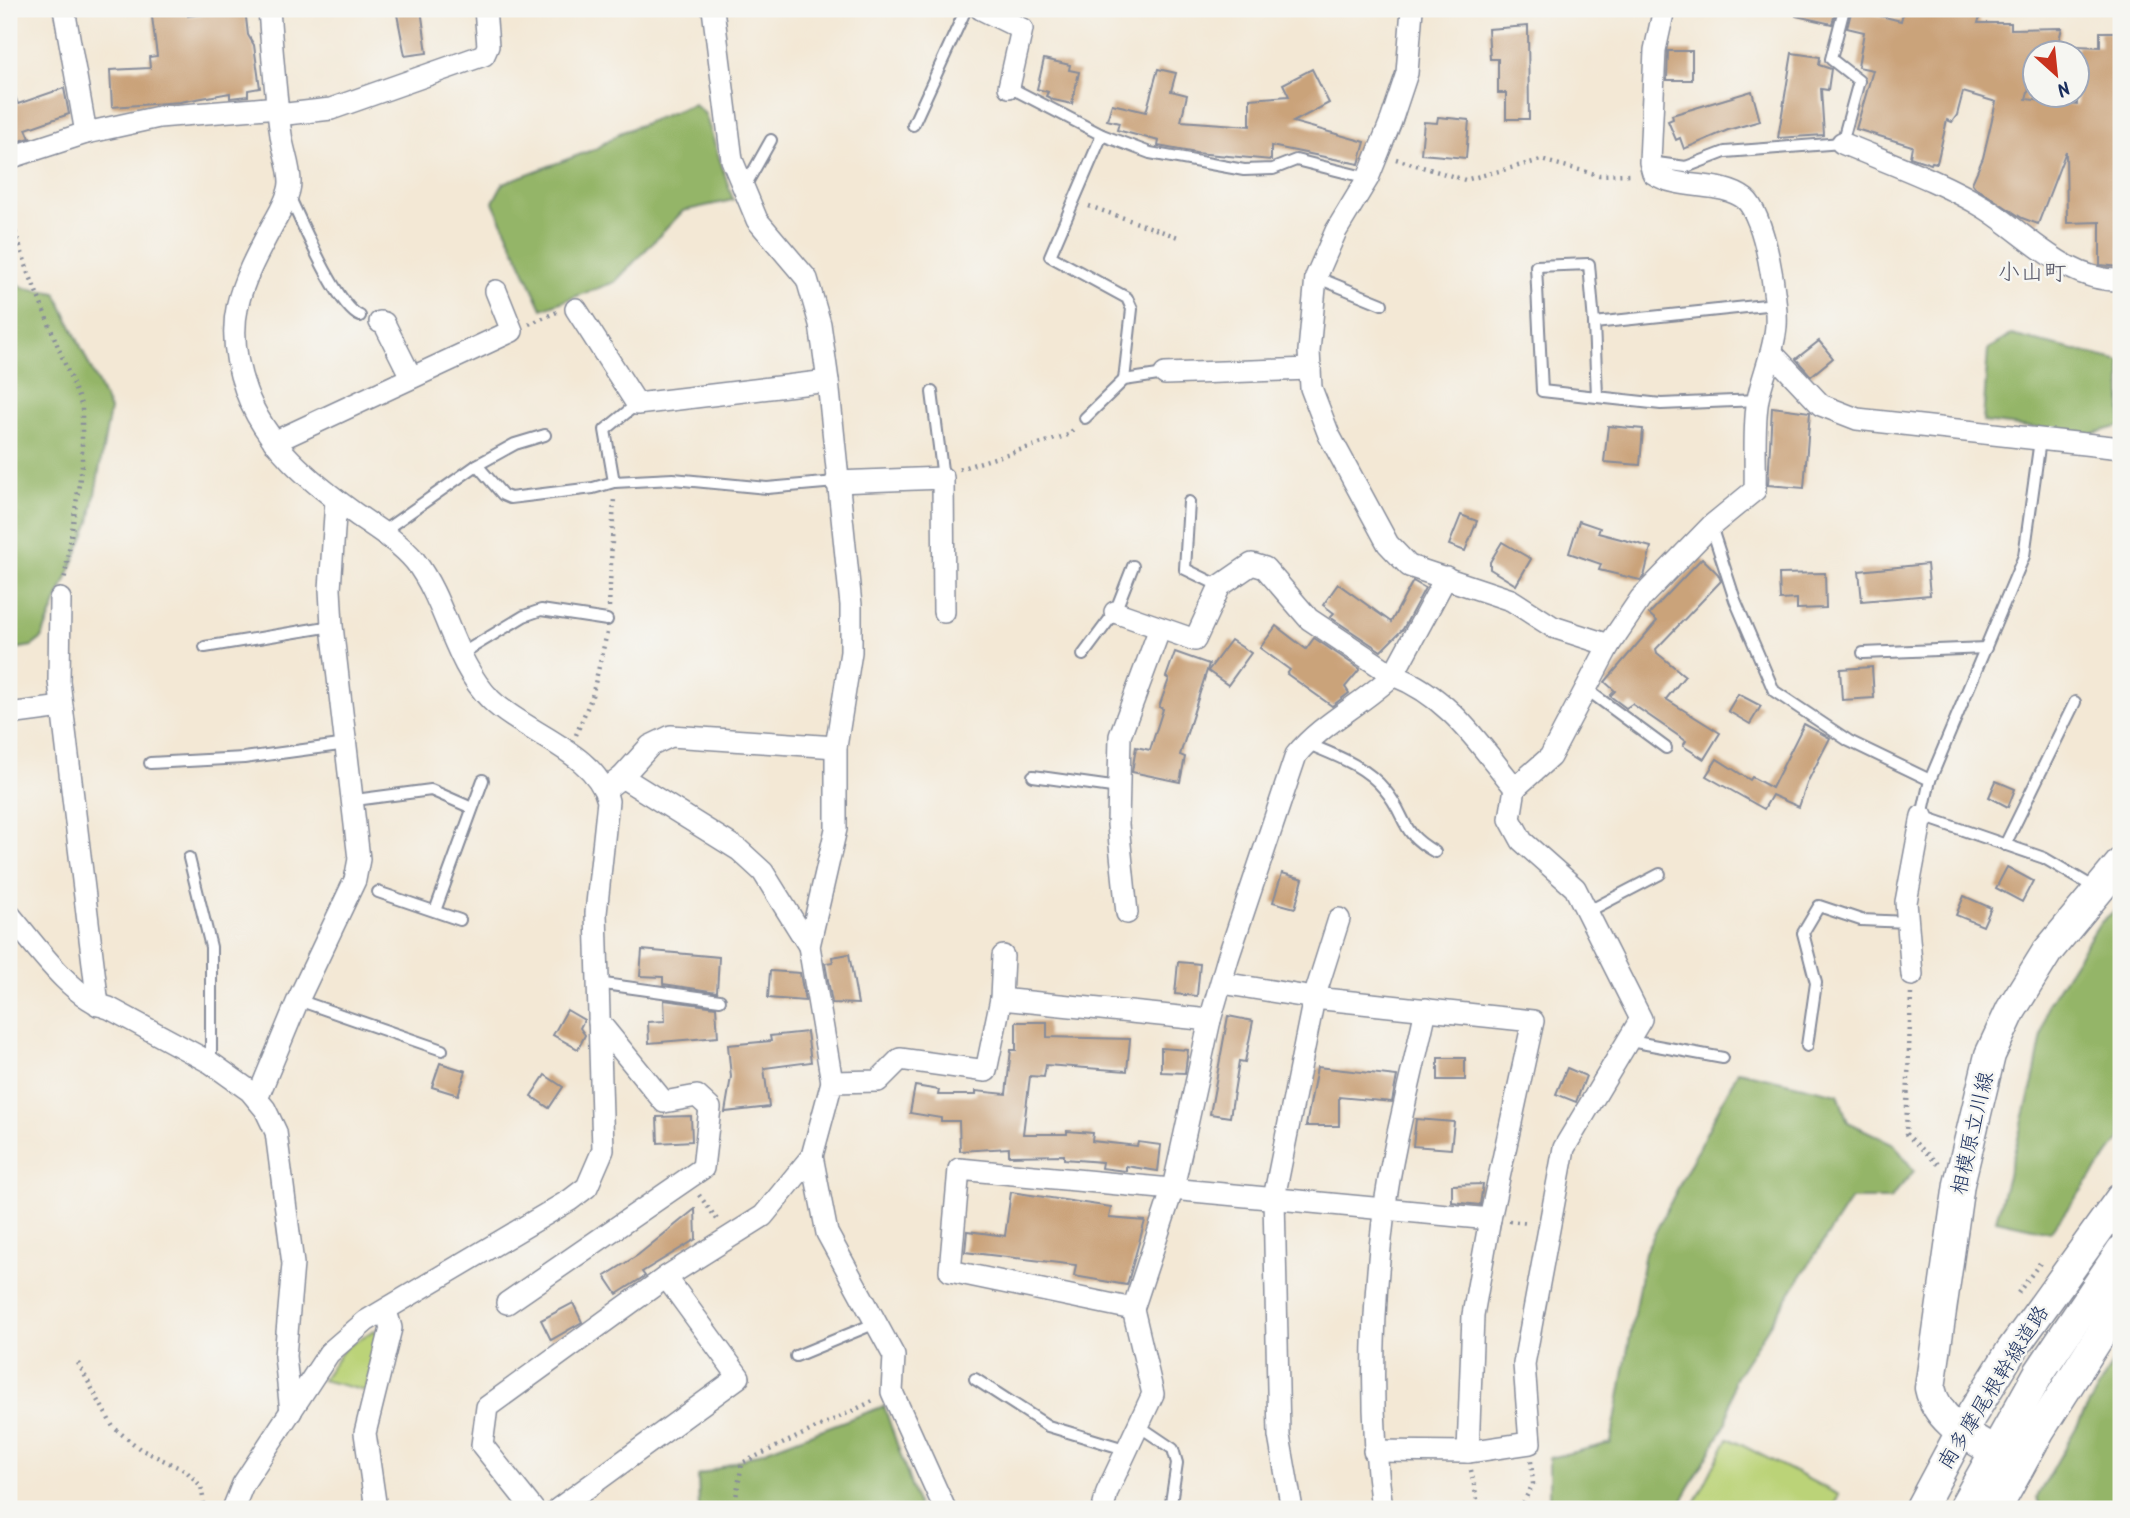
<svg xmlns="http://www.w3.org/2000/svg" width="2130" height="1518" font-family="Kalam,'Klee One',sans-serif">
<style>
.green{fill:#bbd378;stroke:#6b816b;stroke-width:2}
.forest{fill:#94b568;stroke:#587263;stroke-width:2}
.building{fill:#caa37a}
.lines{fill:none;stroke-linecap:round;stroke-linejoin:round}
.lane-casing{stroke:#878c9a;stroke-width:14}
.street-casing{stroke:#878c9a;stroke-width:24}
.secondary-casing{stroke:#878c9a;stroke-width:33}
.path{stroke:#878c9a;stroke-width:4.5;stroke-dasharray:2 5;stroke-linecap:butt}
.lane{stroke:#fff;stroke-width:10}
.street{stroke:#fff;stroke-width:21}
.secondary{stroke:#fff;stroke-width:30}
.labels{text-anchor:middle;stroke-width:5;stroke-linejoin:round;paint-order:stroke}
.street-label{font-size:21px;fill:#1b2f5e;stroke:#f6f6f2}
.neighbourhood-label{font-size:23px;fill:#585868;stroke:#f6f6f2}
</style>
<rect width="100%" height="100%" fill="#f6f6f2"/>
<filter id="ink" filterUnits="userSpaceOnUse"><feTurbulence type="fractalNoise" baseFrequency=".0143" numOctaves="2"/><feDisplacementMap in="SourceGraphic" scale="14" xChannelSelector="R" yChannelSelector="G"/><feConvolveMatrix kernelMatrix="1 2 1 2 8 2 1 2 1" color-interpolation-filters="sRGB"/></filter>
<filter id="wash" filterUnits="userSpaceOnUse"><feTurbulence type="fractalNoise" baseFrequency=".00686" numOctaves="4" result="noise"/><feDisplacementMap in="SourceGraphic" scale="28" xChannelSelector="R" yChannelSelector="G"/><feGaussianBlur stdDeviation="1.57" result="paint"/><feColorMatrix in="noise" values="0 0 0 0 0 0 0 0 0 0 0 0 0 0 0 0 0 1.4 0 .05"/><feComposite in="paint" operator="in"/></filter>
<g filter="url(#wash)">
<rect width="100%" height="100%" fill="#f3e8d5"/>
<g class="green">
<polygon points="374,1330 382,1337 365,1391 322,1380 345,1348"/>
<polygon points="1728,1438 1839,1495 1832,1509 1692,1509"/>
</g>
<g class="forest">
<polygon points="694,104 705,114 733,200 683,211 615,282 542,309 493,202 503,183 595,149 620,133"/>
<polygon points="9,280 25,288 56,293 110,410 90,522 41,639 32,646 9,650"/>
<polygon points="2011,335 2121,361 2121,426 2091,434 1983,422 1988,349"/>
<polygon points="2121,905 2121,1138 2050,1232 1996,1220 2033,1082 2048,1004 2099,924"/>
<polygon points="1738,1071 1838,1094 1848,1122 1894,1144 1914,1171 1890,1199 1851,1199 1734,1380 1727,1422 1677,1509 1549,1509 1549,1458 1611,1443 1645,1252"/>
<polygon points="2121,1348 2121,1509 2040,1509 2037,1497"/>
<polygon points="884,1406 919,1509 699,1509 698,1476"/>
</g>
<g id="blocks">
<g class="building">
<polygon points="151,9 179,9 180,14 188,13 188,16 223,12 222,9 245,9 248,35 254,45 260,88 248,90 248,96 230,98 230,93 180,102 112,107 110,70 150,68 149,57 157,56"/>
<polygon points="396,9 421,9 427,53 405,56"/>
<polygon points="1797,9 1836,9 1832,24 1796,16"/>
<polygon points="1852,9 1901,21 1904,9 1982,9 1978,23 2011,23 2011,29 2062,28 2056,52 2035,52 2035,66 2026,99 2077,105 2077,46 2100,47 2100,32 2121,32 2121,267 2100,265 2100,222 2067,223 2066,151 2038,224 2022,218 1975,187 1972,183 1983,158 1996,102 1963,92 1957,115 1952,122 1947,120 1937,163 1932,162 1931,164 1910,157 1912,146 1856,129 1873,70 1858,67 1864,32 1847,28"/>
<polygon points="1528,26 1529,119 1506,119 1506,93 1498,93 1498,59 1490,59 1488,29"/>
<polygon points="1668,51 1692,51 1692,80 1667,80"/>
<polygon points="1792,53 1820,57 1819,65 1831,69 1828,90 1821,89 1824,135 1778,138"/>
<polygon points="1044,59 1070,65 1069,70 1079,72 1072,104 1054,100 1046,96 1048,92 1037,89"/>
<polygon points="1158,69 1176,73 1171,91 1187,95 1181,121 1250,126 1250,99 1289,96 1283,84 1312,69 1329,103 1293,122 1365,142 1359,164 1271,146 1271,160 1196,153 1158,146 1159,141 1117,130 1119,123 1107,120 1112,104 1146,112"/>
<polygon points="11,86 18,104 64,88 69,114 26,129 30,138 9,144 9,87"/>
<polygon points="1752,91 1760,121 1728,130 1684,149 1680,138 1676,140 1668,121 1673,119 1672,115"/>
<polygon points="1438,117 1469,120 1466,158 1421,154 1424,122 1437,123"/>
<polygon points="1819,341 1833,358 1811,376 1796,359"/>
<polygon points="1772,407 1810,412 1804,488 1768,485"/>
<polygon points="1608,426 1643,429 1640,465 1604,462"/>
<polygon points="1461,515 1477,521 1465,551 1449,545"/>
<polygon points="1579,521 1600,528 1598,533 1651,547 1644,577 1640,580 1599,570 1601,564 1569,553"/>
<polygon points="1502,542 1531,559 1516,585 1490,569 1490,562"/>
<polygon points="1702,558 1718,574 1721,581 1656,649 1657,653 1685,676 1666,699 1720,733 1704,759 1683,746 1686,741 1632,704 1626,708 1610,696 1615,691 1605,682 1657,621 1649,614"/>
<polygon points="1927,564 1930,595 1862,601 1859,571"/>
<polygon points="1825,573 1826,608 1797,609 1797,599 1780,600 1779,574"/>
<polygon points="1413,581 1425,588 1403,629 1381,651 1330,617 1334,613 1323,605 1338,584 1391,622"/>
<polygon points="1276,626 1306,649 1314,638 1360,669 1345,687 1349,693 1332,706 1287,674 1290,670 1260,648"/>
<polygon points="1231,640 1251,653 1228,685 1208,671"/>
<polygon points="1175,652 1209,664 1180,755 1185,757 1180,782 1132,772 1136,747 1150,750 1163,709 1159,707 1169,679 1166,677"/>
<polygon points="1872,667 1874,698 1842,700 1840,669"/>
<polygon points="1738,694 1761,706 1750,724 1728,711"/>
<polygon points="1804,724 1830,738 1808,781 1799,807 1772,795 1764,809 1706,776 1717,759 1750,780 1752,777 1772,788"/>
<polygon points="1996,781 2015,789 2008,807 1989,797"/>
<polygon points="2007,867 2033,881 2022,902 1996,888"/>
<polygon points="1282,873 1303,879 1295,908 1273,902"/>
<polygon points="1964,896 1991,908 1983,926 1956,915"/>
<polygon points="642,950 719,957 717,992 663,984 663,977 640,976"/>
<polygon points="849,954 858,1004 832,1003 825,963 833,962 832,957"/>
<polygon points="1178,962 1200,964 1197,996 1175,994"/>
<polygon points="770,971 800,973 805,1001 768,998"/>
<polygon points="664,1000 716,1007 718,1037 649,1043 648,1022 665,1021"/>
<polygon points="567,1010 584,1020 580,1028 585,1035 578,1049 553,1035"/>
<polygon points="1228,1016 1253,1021 1245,1062 1239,1061 1230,1117 1210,1114"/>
<polygon points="1016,1022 1047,1022 1047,1037 1130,1039 1127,1071 1046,1065 1044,1077 1030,1076 1023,1134 1067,1134 1067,1131 1093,1133 1092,1141 1137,1146 1138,1142 1161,1145 1158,1171 1126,1166 1126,1171 1101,1168 1102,1162 1064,1159 1064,1155 1009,1156 1009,1148 960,1151 959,1121 941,1121 941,1118 910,1113 915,1086 939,1090 938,1095 976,1095 976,1091 1006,1094 1011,1050 1016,1050"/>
<polygon points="807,1032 811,1062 764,1068 769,1107 725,1112 731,1077 728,1045 771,1041 770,1036"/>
<polygon points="1161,1048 1188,1050 1185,1073 1161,1072"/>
<rect x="1438" y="1058" width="27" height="22"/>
<polygon points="440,1063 466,1071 458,1095 432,1087"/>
<polygon points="1317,1067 1397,1076 1392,1102 1339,1097 1339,1126 1306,1126"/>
<polygon points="1567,1068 1586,1076 1576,1102 1556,1094"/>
<polygon points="545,1075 563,1087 549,1108 531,1096"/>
<polygon points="691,1116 692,1141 658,1143 657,1117"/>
<polygon points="1416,1119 1454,1122 1451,1149 1413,1146"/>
<polygon points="1483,1184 1480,1205 1452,1202 1452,1185"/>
<polygon points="1011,1192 1111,1207 1109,1218 1145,1221 1127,1285 1074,1276 1076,1265 965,1252 967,1231 1005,1236"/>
<polygon points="695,1209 696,1239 642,1272 645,1276 617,1294 605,1276 638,1255"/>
<polygon points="573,1303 582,1322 551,1340 541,1320"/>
</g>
</g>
</g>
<g filter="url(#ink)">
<use href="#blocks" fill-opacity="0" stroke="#878c9a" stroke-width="2"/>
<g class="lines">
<defs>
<g id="lane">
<polyline points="1009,87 1102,135 1150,153 1244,170 1273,169 1296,160 1368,178"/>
<polyline points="913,125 966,9"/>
<polyline points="1102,135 1050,256 1127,298 1132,309 1124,380"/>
<polyline points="1650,162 1686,167 1725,152 1842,143 1859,81 1831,59 1844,9"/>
<polyline points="744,188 771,140"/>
<path d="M 288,194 C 301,220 337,307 360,316"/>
<polyline points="1316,277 1382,304"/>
<polyline points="1594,323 1597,396"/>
<polyline points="932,392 943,478"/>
<polyline points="1758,400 1661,404 1542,391 1536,266 1589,264 1594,323 1775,304"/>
<polyline points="1085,418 1124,380 1165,374"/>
<polyline points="477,465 515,444 545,435"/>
<polyline points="614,482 605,430 637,404"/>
<polyline points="1189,502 1185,569 1220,586"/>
<polyline points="1711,526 1735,600 1774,691 1849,741 1930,780 1922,816 2044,858 2097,889"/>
<polyline points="382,532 477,465 503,495 510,498 593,488 614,482 673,479 767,488 836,482"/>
<polyline points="205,647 332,626"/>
<polyline points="1863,653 1986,648"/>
<polyline points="461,654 524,616 541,610 607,620"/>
<polyline points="1083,655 1115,612 1133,566"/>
<polyline points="1586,689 1666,748"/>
<path d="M 1306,743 C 1334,755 1365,765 1385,790 C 1408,817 1398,831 1435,852"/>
<polyline points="150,763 244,758 347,744"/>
<polyline points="1033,776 1119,788"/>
<polyline points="1930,780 2024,556 2040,440"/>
<polyline points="355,800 431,790 472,808"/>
<polyline points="2005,845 2075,702"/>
<polyline points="189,858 211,947 211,1063"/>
<polyline points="378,892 460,920"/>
<polyline points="435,911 483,780"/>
<polyline points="1587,912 1660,874"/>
<polyline points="597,983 720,1000"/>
<polyline points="298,1000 442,1050"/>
<polyline points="1630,1041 1723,1058"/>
<polyline points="1807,1046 1816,983 1803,933 1819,906 1861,920 1908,922"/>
<polyline points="796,1356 876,1323"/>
<polyline points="975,1379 1048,1426 1128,1450"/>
<polyline points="1139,1426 1173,1449 1177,1463 1170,1509"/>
</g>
<g id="street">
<polyline points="64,9 86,133"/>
<polyline points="713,9 732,160 757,220 807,279 820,324 828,381 851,605 851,652 836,747 836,829 809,946 832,1082"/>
<polyline points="981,9 1022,29 1009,87"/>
<polyline points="1412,9 1407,73 1391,121 1368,178 1336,231 1316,277 1309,351 1311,388 1329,435 1388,544 1409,566 1511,600 1553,627 1609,645"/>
<polyline points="278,115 331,109 484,55 488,46 485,9"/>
<path d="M 1842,143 C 1889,163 1941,181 1985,208 C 2028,235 2067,282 2121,280"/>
<polyline points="9,158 86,133 159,117 278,107"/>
<polyline points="576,309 637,404 828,381"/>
<polyline points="380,322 384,323 411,377"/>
<polyline points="1772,353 1821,405 1857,419 2121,448"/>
<polyline points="1165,374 1310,369"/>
<polyline points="274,442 512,331 496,291"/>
<polyline points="836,482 943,478 944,612"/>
<polyline points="60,599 59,681 98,1005"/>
<polyline points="1115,612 1195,640 1220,586 1252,564 1265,568 1309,619 1393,675 1446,577"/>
<polyline points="9,714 62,707"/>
<polyline points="622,777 739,850 763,872 809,946"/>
<polyline points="610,786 622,777 650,746 671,736 836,747"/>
<polyline points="1127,913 1118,825 1120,736 1160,628"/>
<path d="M 9,914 C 33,942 72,999 109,1008 L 211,1063 L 250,1091 L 265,1109 L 276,1132 L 293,1264 L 285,1356 L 291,1412"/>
<polyline points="1912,975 1906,902 1922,816"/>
<polyline points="1222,983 1314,998 1533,1021 1490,1219 1473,1315 1468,1452"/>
<polyline points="1001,999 1210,1020"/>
<polyline points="257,1099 298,1000 355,880 359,859 332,626 330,589 336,500"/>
<polyline points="812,1156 827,1233 894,1356 892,1392 945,1509"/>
<polyline points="507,1303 703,1168 710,1108 697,1096 664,1102 599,1022"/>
<polyline points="1133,1309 950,1271 959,1169 1490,1219"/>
<polyline points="1374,1451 1468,1452 1530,1443 1524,1364 1564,1148 1641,1019 1575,888 1522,841 1510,819 1515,788"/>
<path d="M 233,1509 L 243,1484 L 329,1353 L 366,1321 L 570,1200 L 587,1187 L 603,1150 L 596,913 L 608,801 C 597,753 525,733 491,700 C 453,662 447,603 415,561 C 400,543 376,528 357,515 C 311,482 265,445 246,391 C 221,322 240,286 272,226 C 279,214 290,196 290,182 C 290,167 283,150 281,135 C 275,94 272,51 269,9"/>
<polyline points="376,1509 365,1433 391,1328 386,1311"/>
<polyline points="533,1509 482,1445 487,1407 666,1277 763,1216 812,1156 832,1082 878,1081 900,1059 986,1071 1001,999 1003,956"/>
<polyline points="558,1509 739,1377 666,1277"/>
<path d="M 1103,1509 L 1107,1492 L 1153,1394 L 1133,1309 L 1173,1188 L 1210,1020 L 1228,958 L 1296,755 C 1323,722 1362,705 1393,675 C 1450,697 1478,743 1515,788 L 1550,757 L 1609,645 L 1641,598 L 1711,526 L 1755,490 C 1756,461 1753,427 1758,399 C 1763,374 1774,352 1776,326 C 1778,300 1765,216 1745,199 C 1720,180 1680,191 1653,173 L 1650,162 L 1655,50 L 1664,9"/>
<polyline points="1292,1509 1279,1436 1274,1198 1314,998 1339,919"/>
<path d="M 1382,1509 C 1369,1411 1372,1310 1384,1212 C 1393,1144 1412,1076 1426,1009"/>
</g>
<g id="secondary">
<path d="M 1994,1451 C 1967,1435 1937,1421 1930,1388 L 1959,1184 L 1990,1055 L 2011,1010 L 2047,952 L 2121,863"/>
<polyline points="1920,1509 1961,1432 2011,1351 2121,1198"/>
<polyline points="1963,1509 2039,1373 2121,1251"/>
<polyline points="1996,1509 2039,1431 2121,1302"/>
</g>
</defs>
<use href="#lane" class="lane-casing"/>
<use href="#street" class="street-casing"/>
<use href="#secondary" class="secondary-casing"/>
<g class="path">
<polyline points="1396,159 1465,180 1541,160 1599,175 1631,174"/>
<polyline points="1089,206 1181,238"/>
<polyline points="9,212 28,271 82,407 82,465 64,582"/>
<polyline points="529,324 557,312"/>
<polyline points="959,469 1068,435 1075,428"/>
<polyline points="609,607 614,497"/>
<polyline points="576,735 592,696 607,633"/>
<polyline points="1911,994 1906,1134 1938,1164"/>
<polyline points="699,1195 719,1222"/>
<polyline points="1509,1221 1529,1223"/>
<polyline points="2018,1293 2040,1263"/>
<polyline points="78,1363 113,1427 140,1449 186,1471 201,1486 205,1509"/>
<polyline points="1471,1470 1479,1509"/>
<polyline points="734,1509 742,1463 873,1401"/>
<polyline points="1520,1509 1533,1484 1531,1461"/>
</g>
<use href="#lane" class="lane"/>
<use href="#street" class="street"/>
<use href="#secondary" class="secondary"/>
</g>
</g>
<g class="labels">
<g class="street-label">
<text transform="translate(1972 1133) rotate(-77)" y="7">相模原立川線</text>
<text transform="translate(1993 1387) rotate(-58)" y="7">南多摩尾根幹線道路</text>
</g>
<g class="neighbourhood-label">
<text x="2032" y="280">小山町</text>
</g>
</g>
<rect width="2130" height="1518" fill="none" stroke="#f6f6f2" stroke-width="35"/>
<g transform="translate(2056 74) rotate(153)"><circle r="33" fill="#f6f6f2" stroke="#9ea6b7" stroke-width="2"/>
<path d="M0-5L12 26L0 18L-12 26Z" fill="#c8321e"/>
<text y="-10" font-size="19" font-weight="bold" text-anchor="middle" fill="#1b2f5e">N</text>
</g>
</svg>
